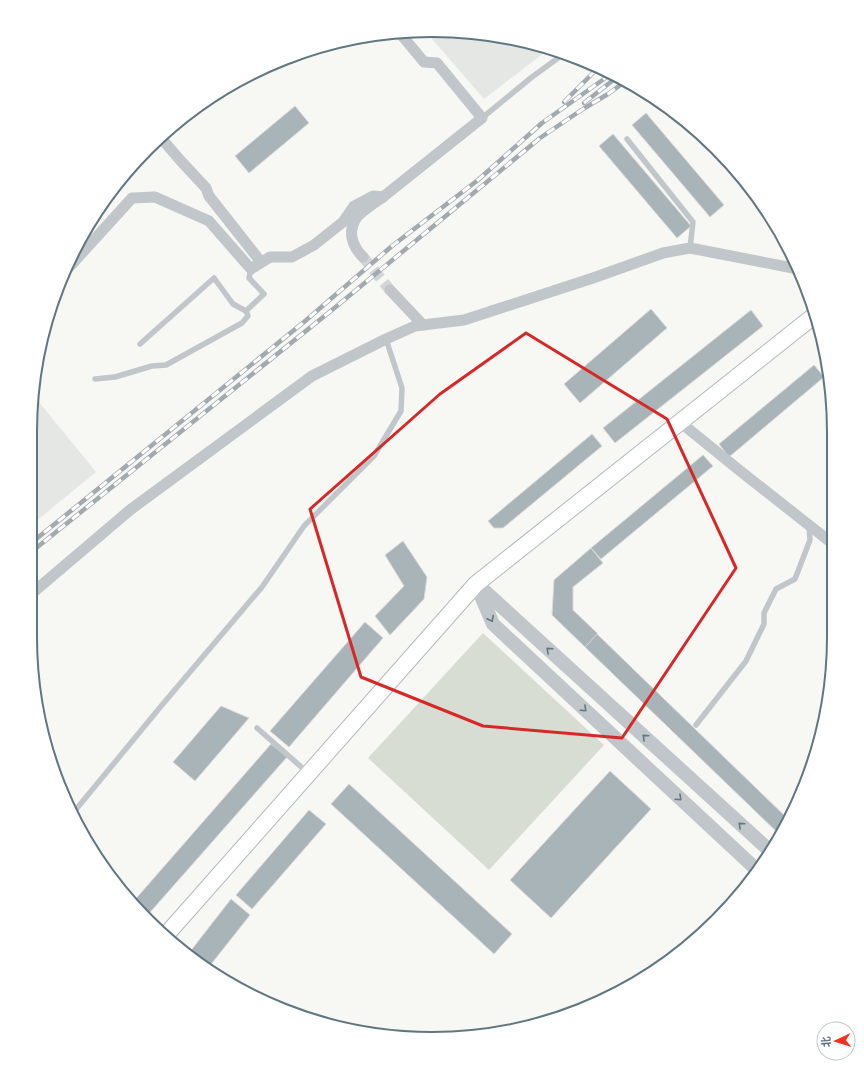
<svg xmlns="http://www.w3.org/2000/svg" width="864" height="1069" font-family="'Archivo Narrow','Noto Sans SC',sans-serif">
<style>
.built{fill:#e5e7e5}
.green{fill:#d8ddd3}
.building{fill:#a8b4b8;stroke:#d9d9d7}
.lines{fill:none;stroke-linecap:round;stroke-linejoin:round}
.minor-tunnel{stroke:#d1d7d7;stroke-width:11;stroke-dasharray:11 5.5;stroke-linecap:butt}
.secondary-casing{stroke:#b2babe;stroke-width:18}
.service{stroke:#c0c6c9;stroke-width:5.5}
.minor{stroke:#c0c6c9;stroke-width:11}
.tertiary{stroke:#c0c6c9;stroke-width:14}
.secondary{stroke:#fff;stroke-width:16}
.rail-casing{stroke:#a1aaaf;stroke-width:4.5}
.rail{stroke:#fff;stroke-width:3;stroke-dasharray:9;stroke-linecap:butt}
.oneway{stroke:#607781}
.marked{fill:none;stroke:#d62828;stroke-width:3;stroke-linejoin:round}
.rim{fill:none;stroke:#607781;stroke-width:2}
</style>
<rect width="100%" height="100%" fill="#f7f7f4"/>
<g class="built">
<polygon points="426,32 484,33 549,49 484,99"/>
<polygon points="32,396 34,396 96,472 30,526 31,405"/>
</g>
<polygon class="green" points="483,633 604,745 489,870 368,758"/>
<g class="building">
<polygon points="295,106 309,123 249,173 235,156"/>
<polygon points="646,113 724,205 710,217 632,125"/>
<polygon points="613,134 691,226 677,238 599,146"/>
<polygon points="651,309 667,328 580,403 564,384"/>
<polygon points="751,310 763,326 615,443 603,428"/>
<polygon points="814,365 824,377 729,457 719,444"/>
<polygon points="592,434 602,446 503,528 494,528 488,521"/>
<polygon points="703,455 713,466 601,559 591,548"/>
<polygon points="403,541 427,577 424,599 390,635 375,616 404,586 385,555"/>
<polygon points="591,548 603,563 573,587 573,610 598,634 585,647 552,615 554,580"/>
<polygon points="365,622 383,638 289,747 270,731"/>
<polygon points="597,634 789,820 780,835 585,647"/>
<polygon points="221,706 249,718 195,781 173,762"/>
<polygon points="271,744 287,757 145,918 133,902"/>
<polygon points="610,771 651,809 551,918 510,880"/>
<polygon points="349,784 512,934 494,954 331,804"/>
<polygon points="309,810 326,824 252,909 236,895"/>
<polygon points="231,899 250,915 208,968 189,953"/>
</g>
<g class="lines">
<polyline class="minor-tunnel" points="363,257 390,290"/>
<defs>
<polyline id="secondary" points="166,935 476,584 815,315"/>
</defs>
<use href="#secondary" class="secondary-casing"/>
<g class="service">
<polyline points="482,118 532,77 565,53"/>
<polyline points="627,139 693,222 690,248"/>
<polyline points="140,344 214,278 233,304 246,311 264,294 249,278 251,269"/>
<polyline points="95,379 115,377 152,366 166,365 242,323 248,316 246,311"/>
<polyline points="696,725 746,661 764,624 764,613 776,589 795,579 810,540 809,525"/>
<polyline points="257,728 307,772"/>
<polyline points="73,813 162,705 262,587 304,526 374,456 401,411 402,388 386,339"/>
</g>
<g class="minor">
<polyline points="161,138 180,160 206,188 209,196 261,262"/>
<path d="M 363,257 C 352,246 347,231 357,217 C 362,211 376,202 383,197"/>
<polyline points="62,275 132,198 155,197 209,221 251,269 270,257 292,257 314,245 343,222 354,206 373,196 383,197 482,118 437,63 424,62 399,32"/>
<polyline points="390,290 423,325"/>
<polyline points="680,422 739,470 833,544"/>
<polyline points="30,595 130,510 312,376 386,339 415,326 464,320 593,278 663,253 690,248 798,269"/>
</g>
<g class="tertiary">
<polyline points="476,584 493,624 758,871"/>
<polyline points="479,586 770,851"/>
</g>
<use href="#secondary" class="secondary"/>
<defs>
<g id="rail">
<polyline points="564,102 598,68"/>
<polyline points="584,103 617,77"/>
<polyline points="30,544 304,322 392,246 478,180 542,123 611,74"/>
<polyline points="30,553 332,310 540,138 583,109 608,94 626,81"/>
</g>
</defs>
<use href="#rail" class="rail-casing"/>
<use href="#rail" class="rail"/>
</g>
<defs><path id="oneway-chevron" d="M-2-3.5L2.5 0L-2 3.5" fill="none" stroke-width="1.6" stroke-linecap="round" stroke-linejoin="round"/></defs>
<g class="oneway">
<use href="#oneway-chevron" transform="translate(491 619) rotate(63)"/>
<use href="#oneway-chevron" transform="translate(549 650) rotate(-138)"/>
<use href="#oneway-chevron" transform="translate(584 709) rotate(43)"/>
<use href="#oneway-chevron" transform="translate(645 737) rotate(-138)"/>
<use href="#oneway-chevron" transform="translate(679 798) rotate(43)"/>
<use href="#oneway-chevron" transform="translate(741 825) rotate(-138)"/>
</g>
<path class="marked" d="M 526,333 L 667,419 L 736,568 L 622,738 L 483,726 L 361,677 L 310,509 L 440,394 Z"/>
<path d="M0 0H864V1069H0ZM432 37H432A395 395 0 0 1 827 432V637A395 395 0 0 1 432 1032H432A395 395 0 0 1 37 637V432A395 395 0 0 1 432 37Z" fill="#fff" fill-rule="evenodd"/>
<path class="rim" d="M432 37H432A395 395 0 0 1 827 432V637A395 395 0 0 1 432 1032H432A395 395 0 0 1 37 637V432A395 395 0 0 1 432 37Z"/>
<g transform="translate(836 1041) rotate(266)"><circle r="19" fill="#ffffff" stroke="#bfc9cd"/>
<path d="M0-3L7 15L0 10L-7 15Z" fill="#ef341d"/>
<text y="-6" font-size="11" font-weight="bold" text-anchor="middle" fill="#607781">北</text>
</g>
</svg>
